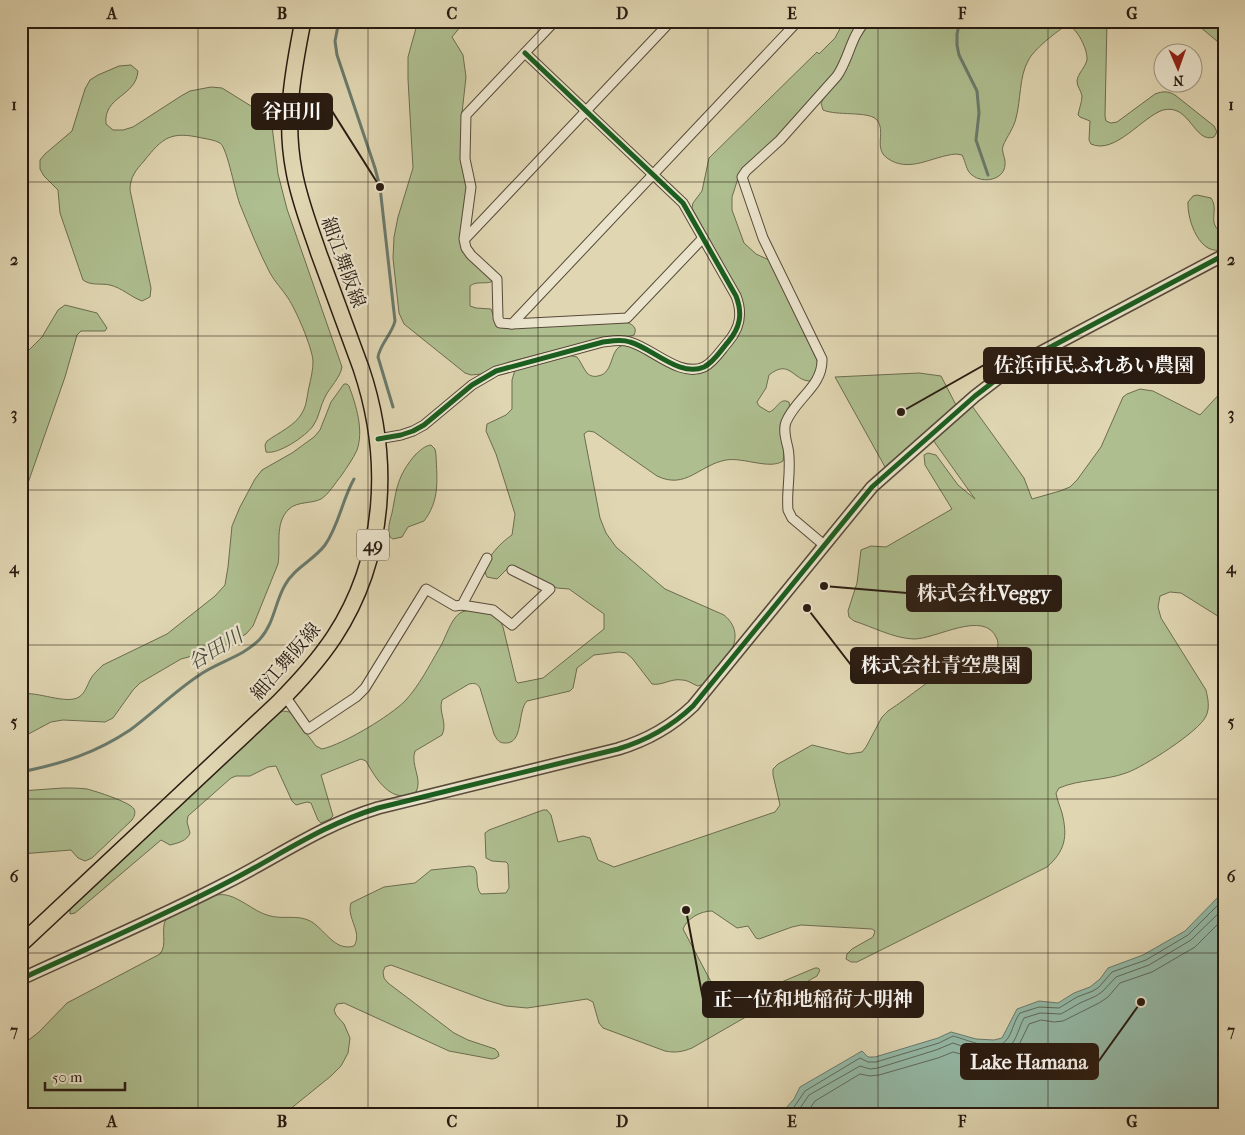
<svg xmlns="http://www.w3.org/2000/svg" width="1245" height="1135" font-family="'IM FELL French Canon','Noto Serif JP',serif">
<style>
.green{fill:#aebe8f;stroke:#6c6c50}
.water{fill:#94baa8;stroke:#697a6c}
.lines{fill:none;stroke-linecap:round;stroke-linejoin:round}
.shore{stroke:#5e6a5c;stroke-width:1}
.stream{stroke:#697a6c;stroke-width:3}
.minor-casing{stroke:#574a39;stroke-width:11}
.tertiary-casing{stroke:#574a39;stroke-width:14}
.primary-casing{stroke:#291b11;stroke-width:18}
.minor{stroke:#ebe4cd;stroke-width:9}
.tertiary{stroke:#ebe4cd;stroke-width:11}
.primary{stroke:#e0d6b2;stroke-width:15}
.cycleway-casing{stroke:#ebe4cd;stroke-width:8}
.cycleway{stroke:#1b5e20;stroke-width:5}
.grid{fill:none;stroke:#291b11;stroke-width:1;stroke-opacity:0.55}
.labels{text-anchor:middle;stroke-width:4.5;stroke-linejoin:round;paint-order:stroke}
.shield{fill:#ebe4cd;stroke:#635749;stroke-width:1}
.shield-label{font-size:18px;font-weight:bold;fill:#291b11}
.street-label{font-size:19px;fill:#291b11;stroke:#ebe4cd}
.water-label{font-size:20px;font-style:italic;fill:#494b3e;stroke:#ebe4cd}
.leader{fill:none;stroke:#291b11;stroke-width:2}
.callout-dot{fill:#291b11;stroke:#ebe4cd;stroke-width:2}
.callout{fill:#291b11;stroke:#291b11;stroke-width:2}
.callout-label{font-size:20px;text-anchor:middle;font-weight:bold;fill:#fff}
.neatline{fill:none;stroke:#291b11;stroke-width:2}
.grid-label{font-size:16px;text-anchor:middle;font-weight:bold;fill:#291b11}
</style>
<rect width="100%" height="100%" fill="#e0d6b2"/>
<filter id="stains"><feTurbulence type="fractalNoise" baseFrequency=".004" numOctaves="4"/><feColorMatrix values="0 0 0 0 .2 0 0 0 0 .09 0 0 0 0 .02 0 0 0 .5 -.17"/></filter>
<radialGradient id="worn" r=".72"><stop offset=".6" stop-color="#630" stop-opacity="0"/><stop offset="1" stop-color="#630" stop-opacity=".3"/></radialGradient>
<g class="green">
<path d="M 418,21 L 465,21 L 452,37 L 463,55 L 466,77 L 462,113 L 461,152 L 467,187 L 461,239 L 462,249 L 468,258 L 492,280 L 491,282 C 484,284 476,281 470,286 L 470,306 L 476,308 L 491,309 L 497,326 L 504,328 L 624,322 C 632,323 638,328 634,335 C 625,338 613,336 602,338 L 509,362 L 481,374 L 471,375 L 465,373 L 404,324 L 399,313 L 393,258 L 394,237 L 398,217 L 413,168 L 408,79 L 408,57 Z"/>
<path d="M 844,21 L 860,21 L 853,31 L 837,69 L 777,137 L 740,172 L 732,197 L 732,210 L 744,243 L 756,254 L 769,260 L 817,360 C 818,367 817,376 810,381 C 793,381 790,358 769,375 L 766,388 L 757,402 L 759,406 L 769,412 C 777,410 779,397 789,402 C 792,411 781,419 781,429 C 780,440 786,450 783,461 C 770,470 743,457 726,460 C 699,465 686,490 657,476 L 594,432 L 588,431 L 584,434 L 600,518 L 606,533 L 616,547 L 665,589 L 724,615 C 735,624 738,636 732,649 L 704,684 L 698,686 C 692,684 688,680 682,680 C 671,678 662,686 652,684 L 632,658 L 626,653 L 619,652 L 594,655 L 577,668 L 573,688 L 570,691 L 527,701 C 517,711 524,744 505,743 C 499,743 497,740 494,734 L 480,688 C 477,683 474,683 469,684 L 442,700 C 438,712 448,723 442,735 L 415,751 C 410,765 423,779 416,792 C 392,806 376,779 366,761 L 361,759 L 321,775 L 333,816 L 330,819 L 321,823 L 318,820 L 311,803 L 307,802 L 296,805 L 292,801 L 276,766 L 268,767 L 250,776 L 236,776 L 231,778 L 188,816 L 187,822 L 190,833 C 187,841 178,843 170,845 L 161,840 L 75,913 L 70,914 L 70,909 L 277,714 L 283,711 L 290,712 L 316,746 L 322,749 C 344,744 390,716 405,701 C 419,686 429,666 439,649 C 446,638 450,620 460,613 C 470,607 493,612 500,620 C 501,622 502,625 503,627 L 516,681 L 518,683 L 543,678 L 604,629 L 604,614 L 569,589 L 557,588 L 512,566 L 509,567 L 497,579 L 487,577 C 479,564 501,542 512,535 L 515,514 L 496,454 L 486,431 L 487,424 L 506,415 L 512,409 L 512,380 L 515,370 L 568,355 L 577,357 C 581,362 583,368 587,373 C 590,376 594,377 598,376 C 616,373 608,344 627,345 C 635,346 644,352 651,356 C 694,380 699,382 732,344 C 745,328 747,313 740,294 L 692,208 L 693,203 L 702,191 L 709,158 L 817,52 L 819,54 L 835,38 Z"/>
<path d="M 875,21 L 1107,21 L 1105,116 L 1106,121 L 1111,123 L 1117,122 L 1155,94 C 1163,91 1168,91 1175,95 L 1214,126 L 1217,132 L 1214,137 C 1194,144 1190,103 1163,110 C 1142,117 1115,155 1091,144 L 1089,140 L 1090,121 L 1080,117 L 1078,115 C 1079,109 1082,102 1082,96 C 1081,90 1077,87 1077,81 C 1078,73 1085,68 1087,60 C 1088,50 1077,27 1067,25 C 1057,31 1033,50 1028,61 C 1019,77 1021,100 1016,118 C 1014,128 1007,136 1003,146 C 1001,152 1006,158 1005,165 C 1004,180 983,184 972,175 C 966,171 966,162 962,155 L 956,154 C 932,156 909,174 887,158 C 873,148 887,130 876,119 C 867,111 837,116 823,110 L 821,103 C 827,91 839,83 845,71 C 855,54 856,30 875,21 Z"/>
<polygon points="1193,21 1224,22 1224,47"/>
<path d="M 131,65 L 138,71 C 136,97 103,96 106,124 L 113,130 L 123,130 L 133,127 L 181,96 L 190,91 L 211,87 L 222,88 L 267,116 L 272,126 L 278,174 L 287,209 L 342,367 C 340,378 330,387 325,397 C 320,406 319,418 313,426 C 306,436 278,455 266,452 L 265,445 L 267,441 C 278,433 296,425 302,413 C 307,405 307,395 309,387 C 311,378 313,370 313,361 C 312,347 296,310 288,298 C 282,289 275,282 270,273 C 259,252 250,229 241,207 C 235,194 228,149 220,143 C 215,140 207,139 202,138 C 171,131 163,137 144,161 C 136,170 130,177 130,190 L 151,288 L 150,297 L 142,301 C 131,297 122,288 110,285 C 101,283 91,286 83,280 L 60,213 L 58,190 L 44,176 L 40,169 L 40,160 L 45,154 L 72,131 L 85,89 L 90,80 L 98,75 L 119,66 Z"/>
<path d="M 1197,195 L 1211,198 C 1220,211 1205,224 1224,234 L 1224,249 C 1200,258 1187,220 1188,202 L 1193,196 Z"/>
<polygon points="65,305 97,313 107,328 105,331 81,331 77,335 65,377 21,503 21,368 28,351 42,337 58,310"/>
<polygon points="919,373 941,376 956,405 885,467 835,377"/>
<path d="M 344,384 L 347,384 L 349,386 C 356,405 364,430 357,450 C 353,459 347,467 341,476 C 335,483 329,494 321,499 C 311,504 298,501 289,509 C 274,523 281,547 278,564 L 253,626 L 246,634 L 218,649 L 181,659 L 140,683 L 133,690 L 113,718 L 105,722 L 63,720 L 51,722 L 21,738 L 21,694 C 38,691 66,705 79,697 C 85,693 87,686 90,680 C 93,674 98,670 103,665 L 167,634 L 215,596 L 225,585 L 228,567 L 232,526 L 240,507 L 255,479 L 262,470 L 292,453 L 314,437 L 320,430 L 331,402 Z"/>
<path d="M 1140,389 L 1153,391 L 1200,415 L 1224,389 L 1224,620 L 1181,593 L 1170,592 L 1160,596 L 1158,607 L 1161,618 L 1206,690 C 1208,699 1210,708 1206,716 C 1200,731 1142,768 1126,773 C 1104,781 1080,779 1059,788 L 1056,793 C 1057,800 1060,806 1062,813 C 1068,837 1065,851 1047,867 L 857,962 L 851,962 L 846,959 L 847,954 L 852,949 L 873,937 L 875,931 L 872,929 L 801,925 L 792,927 L 759,939 L 756,938 L 748,926 L 737,928 L 712,911 C 701,911 687,918 683,929 L 718,995 C 723,1001 728,1002 736,1001 L 815,968 L 818,968 L 820,970 L 817,976 L 692,1048 C 682,1052 675,1053 665,1051 L 603,1028 L 599,1023 L 593,1002 L 587,999 L 527,1008 L 506,1006 L 486,1000 L 391,965 L 385,967 L 383,972 L 384,978 L 388,983 L 454,1033 L 468,1040 L 495,1049 L 498,1052 L 499,1056 L 496,1058 L 492,1059 L 449,1051 L 344,1003 L 337,1004 L 334,1010 L 336,1015 L 344,1024 L 350,1038 L 348,1053 L 341,1066 L 331,1076 L 284,1114 L 21,1114 L 21,1046 L 39,1032 L 67,1003 L 160,954 C 168,944 160,930 166,919 L 214,896 C 232,889 250,910 267,915 C 284,921 301,912 316,925 C 328,935 337,951 354,946 C 363,932 346,918 351,903 L 384,887 L 415,883 L 431,870 L 470,866 L 474,867 C 480,874 474,886 481,894 L 506,893 L 509,888 L 508,864 L 506,862 L 492,861 L 486,858 L 485,833 L 489,830 L 543,810 L 547,810 L 551,815 L 558,842 L 583,836 L 590,838 L 598,860 L 614,867 L 775,812 L 780,805 L 773,775 L 773,769 L 778,764 L 812,745 L 849,754 L 862,752 L 866,747 L 882,717 L 888,711 C 911,696 933,676 958,664 C 969,659 985,659 994,652 C 998,649 999,644 997,639 C 985,608 935,640 913,639 C 893,638 873,627 854,621 L 849,617 L 848,611 L 857,583 L 861,550 L 871,546 L 886,547 L 952,509 L 925,465 L 924,455 L 928,453 L 936,455 L 958,485 L 975,499 L 933,440 L 972,406 L 1024,478 L 1032,499 L 1060,491 L 1070,487 L 1077,480 L 1101,447 L 1123,397 L 1127,394 Z"/>
<path d="M 431,445 L 435,449 L 436,455 C 437,480 440,500 424,521 L 408,527 L 402,537 L 393,539 L 390,537 C 387,528 390,521 392,513 C 397,487 397,477 415,455 C 421,450 424,446 431,445 Z"/>
<path d="M 63,788 C 71,788 79,788 87,789 C 95,791 130,802 134,809 C 136,813 134,817 132,820 L 92,858 L 85,861 L 78,858 L 71,850 L 21,854 L 21,791 Z"/>
</g>
<polygon class="water" points="1224,891 1224,1114 767,1114 782,1110 786,1108 794,1099 800,1087 862,1051 868,1057 875,1057 938,1038 951,1032 976,1039 994,1040 1002,1038 1017,1009 1039,1001 1058,1003 1074,993 1090,987 1100,979 1108,968 1143,955 1185,931"/>
<g class="lines">
<g class="shore">
<path d="M 786,1114 L 794,1107 L 805,1091 L 860,1058 L 868,1062 L 876,1062 L 939,1043 L 953,1036 C 966,1039 998,1055 1008,1038 C 1013,1030 1014,1021 1020,1013 L 1039,1007 L 1059,1008 L 1077,997 L 1093,991 L 1099,987 L 1112,972 L 1146,960 L 1188,935 L 1224,899"/>
<path d="M 796,1114 L 809,1095 L 860,1066 L 870,1069 L 878,1068 L 936,1050 L 953,1043 C 967,1048 997,1058 1010,1046 C 1017,1039 1019,1027 1024,1018 L 1040,1013 L 1061,1014 L 1080,1003 L 1096,996 L 1103,991 L 1116,977 L 1149,965 L 1191,940 L 1224,908"/>
<polyline points="806,1114 815,1101 860,1074 870,1076 879,1075 938,1058 953,1052 973,1057 993,1059 1004,1058 1012,1054 1017,1049 1029,1024 1041,1020 1054,1022 1063,1021 1099,1003 1108,997 1120,983 1152,972 1195,947 1224,918"/>
</g>
<g class="stream">
<path d="M 339,21 L 335,41 L 337,55 L 375,168 L 380,187 L 395,321 C 392,334 380,344 378,357 L 393,407"/>
<polyline points="960,21 957,34 957,45 959,55 977,91 979,113 976,140 988,175"/>
<path d="M 21,772 C 61,764 96,753 130,730 C 153,713 174,692 198,676 C 217,662 243,657 260,639 C 274,624 275,602 285,585 C 294,568 314,560 325,545 C 339,525 342,500 354,479"/>
</g>
<defs>
<g id="minor">
<polyline points="555,21 466,115 465,159 471,187 464,239 466,248 471,255 497,279 498,318 500,323 512,324 627,318 703,238"/>
<polyline points="465,239 671,21"/>
<polyline points="512,324 798,21"/>
<path d="M 378,439 L 401,435 L 413,431 L 424,425 L 472,385 L 496,371 L 603,342 C 612,341 621,339 630,342 C 652,348 680,378 704,367 C 714,362 721,350 728,342 C 740,328 743,314 736,296 L 683,203 L 525,53"/>
<path d="M 824,545 L 792,518 L 788,510 C 786,490 792,469 788,448 C 786,440 783,430 786,422 C 796,398 823,386 822,359 L 763,238 L 742,177 L 746,171 L 780,140 L 837,76 C 849,59 851,35 866,21"/>
<polyline points="462,605 493,610 512,625 550,589 512,570"/>
<polyline points="285,696 308,729 356,697 365,688 426,589 455,606 462,605 487,558"/>
</g>
<path id="tertiary" d="M 21,979 C 90,947 161,917 228,882 C 279,856 322,825 378,808 L 618,749 C 648,740 671,727 693,706 L 872,487 L 975,396 L 1001,376 L 1028,359 L 1224,255"/>
<path id="primary" d="M 21,944 L 278,703 C 299,682 318,661 334,637 C 387,556 391,457 361,368 C 347,330 333,292 319,254 C 310,227 299,200 294,171 C 284,120 293,71 303,21"/>
</defs>
<use href="#minor" class="minor-casing"/>
<use href="#tertiary" class="tertiary-casing"/>
<use href="#primary" class="primary-casing"/>
<use href="#minor" class="minor"/>
<use href="#tertiary" class="tertiary"/>
<use href="#primary" class="primary"/>
<defs>
<g id="cycleway">
<path d="M 378,439 L 401,435 L 413,431 L 424,425 L 472,385 L 496,371 L 603,342 C 612,341 621,339 630,342 C 652,348 680,378 704,367 C 714,362 721,350 728,342 C 740,328 743,314 736,296 L 683,203 L 525,53"/>
<path d="M 21,979 C 90,947 161,917 228,882 C 279,856 322,825 378,808 L 618,749 C 648,740 671,727 693,706 L 872,487 L 975,396 L 1001,376 L 1028,359 L 1224,255"/>
</g>
</defs>
<use href="#cycleway" class="cycleway-casing"/>
<use href="#cycleway" class="cycleway"/>
</g>
<path class="grid" d="M 198,21 L 198,1114M 368,21 L 368,1114M 538,21 L 538,1114M 708,21 L 708,1114M 878,21 L 878,1114M 1048,21 L 1048,1114M 21,182 L 1224,182M 21,336 L 1224,336M 21,490 L 1224,490M 21,645 L 1224,645M 21,799 L 1224,799M 21,953 L 1224,953"/>
<g class="labels">
<rect class="shield" x="357" y="529.5" width="32" height="31" rx="4"/>
<g class="shield-label">
<text x="373" y="551">49</text>
</g>
<g class="street-label">
<text transform="translate(344 262) rotate(70)" y="7">細江舞阪線</text>
<text transform="translate(285 661) rotate(-49)" y="7">細江舞阪線</text>
</g>
<g class="water-label">
<text transform="translate(215 649) rotate(-31)" y="7">谷田川</text>
</g>
</g>
<path class="leader" d="M380 187L332 111M901 412L984 365M824 586L907 593M807 608L851 665M686 910L703 999M1141 1002L1098 1062"/>
<g class="callout-dot">
<circle cx="380" cy="187" r="5"/>
<circle cx="901" cy="412" r="5"/>
<circle cx="824" cy="586" r="5"/>
<circle cx="807" cy="608" r="5"/>
<circle cx="686" cy="910" r="5"/>
<circle cx="1141" cy="1002" r="5"/>
</g>
<g class="callout">
<rect x="252" y="94" width="80" height="35" rx="5"/>
<rect x="984" y="348" width="220" height="35" rx="5"/>
<rect x="907" y="576" width="154" height="35" rx="5"/>
<rect x="851" y="648" width="180" height="35" rx="5"/>
<rect x="703" y="982" width="220" height="35" rx="5"/>
<rect x="961" y="1044" width="137" height="35" rx="5"/>
</g>
<g class="callout-label">
<text x="292" y="118">谷田川</text>
<text x="1094" y="372">佐浜市民ふれあい農園</text>
<text x="984" y="600">株式会社Veggy</text>
<text x="941" y="672">株式会社青空農園</text>
<text x="813" y="1006">正一位和地稲荷大明神</text>
<text x="1029" y="1069">Lake Hamana</text>
</g>
<rect width="1245" height="1135" fill="none" stroke="#e0d6b2" stroke-width="55"/>
<g transform="translate(1178 68) rotate(178)"><circle r="24" fill="#ebe4cd" stroke="#9d9482"/>
<path d="M0-4L9 19L0 12L-9 19Z" fill="#8f2418"/>
<text y="-8" font-size="14" font-weight="bold" text-anchor="middle" fill="#291b11">N</text>
</g>
<path d="M45 1082v8h80v-8" fill="none" stroke="#291b11" stroke-width="2.5"/>
<text x="52" y="1082" font-size="15" fill="#291b11" stroke="#ebe4cd" stroke-width="4" paint-order="stroke">50 m</text>
<rect x="28" y="28" width="1190" height="1080" class="neatline"/>
<g class="grid-label">
<text x="112" y="19">A</text>
<text x="282" y="19">B</text>
<text x="452" y="19">C</text>
<text x="622" y="19">D</text>
<text x="792" y="19">E</text>
<text x="962" y="19">F</text>
<text x="1132" y="19">G</text>
<text x="14" y="110">1</text>
<text x="1231" y="110">1</text>
<text x="14" y="265">2</text>
<text x="1231" y="265">2</text>
<text x="14" y="419">3</text>
<text x="1231" y="419">3</text>
<text x="14" y="573">4</text>
<text x="1231" y="573">4</text>
<text x="14" y="727">5</text>
<text x="1231" y="727">5</text>
<text x="14" y="882">6</text>
<text x="1231" y="882">6</text>
<text x="14" y="1036">7</text>
<text x="1231" y="1036">7</text>
<text x="112" y="1127">A</text>
<text x="282" y="1127">B</text>
<text x="452" y="1127">C</text>
<text x="622" y="1127">D</text>
<text x="792" y="1127">E</text>
<text x="962" y="1127">F</text>
<text x="1132" y="1127">G</text>
</g>
<rect width="100%" height="100%" filter="url(#stains)"/>
<rect width="100%" height="100%" fill="url(#worn)"/>
</svg>
